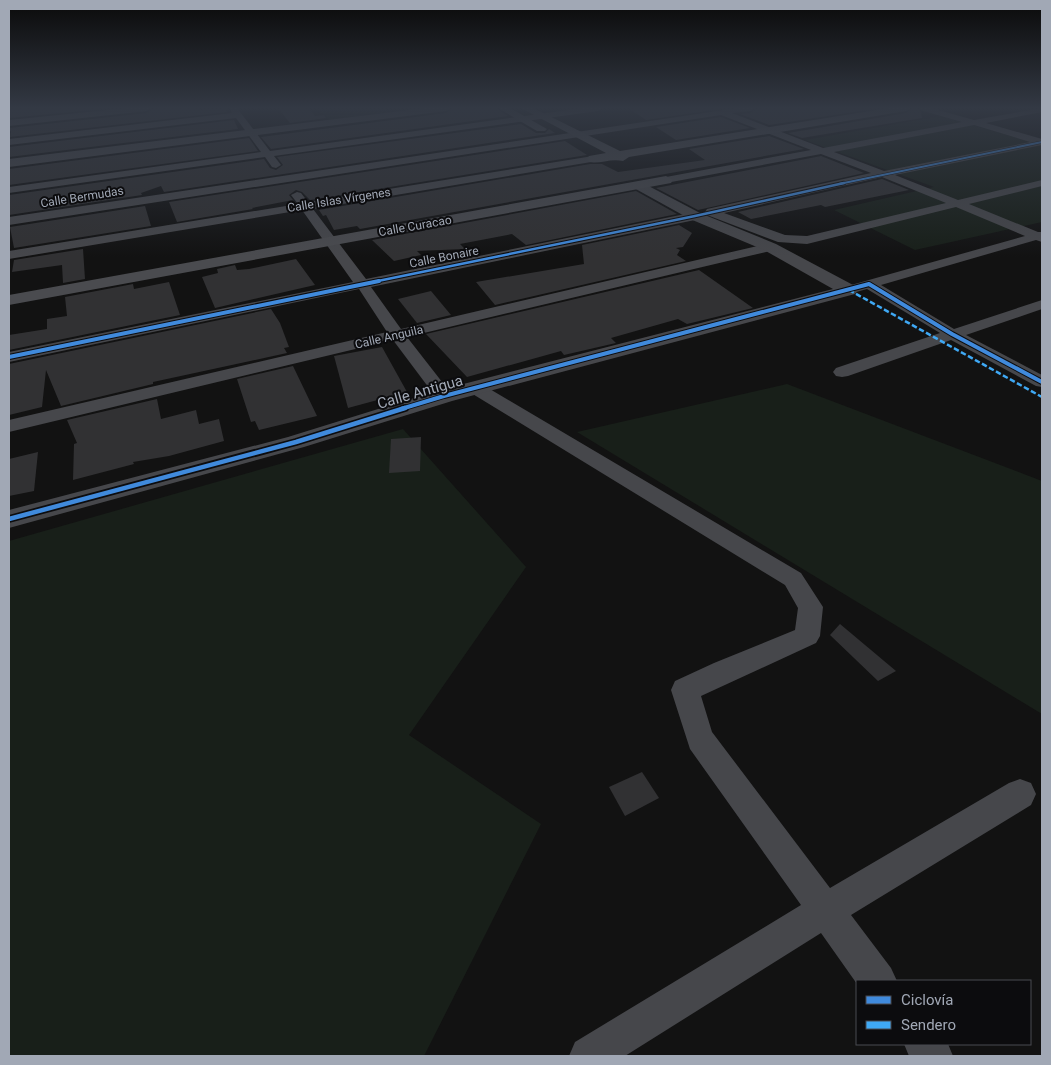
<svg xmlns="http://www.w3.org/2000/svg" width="1051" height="1065" font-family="Roboto,sans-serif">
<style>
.green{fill:#181f19}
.building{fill:#313133}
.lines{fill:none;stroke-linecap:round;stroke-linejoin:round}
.minor{fill:#46474b;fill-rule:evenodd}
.tertiary{fill:#46474b;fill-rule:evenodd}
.secondary{fill:#4a4b4f;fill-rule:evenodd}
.quiet{stroke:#3fa9f5;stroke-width:2.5;stroke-dasharray:5.5 2.5;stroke-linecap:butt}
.cycleway-far3-casing{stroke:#0c0c0e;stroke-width:3}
.cycleway-far2-casing{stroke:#0c0c0e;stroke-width:4.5}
.cycleway-far1-casing{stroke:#0c0c0e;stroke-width:6}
.cycleway-casing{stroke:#0c0c0e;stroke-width:8}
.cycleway-far3{stroke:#408adc;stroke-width:2}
.cycleway-far2{stroke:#408adc;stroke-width:2.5}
.cycleway-far1{stroke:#408adc;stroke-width:4}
.cycleway{stroke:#408adc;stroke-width:4.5}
.labels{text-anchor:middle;stroke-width:4;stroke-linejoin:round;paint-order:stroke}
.far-street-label{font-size:12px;fill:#a1a8b5;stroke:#0c0c0e}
.street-label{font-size:15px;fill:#a1a8b5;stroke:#0c0c0e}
</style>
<rect width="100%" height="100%" fill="#121212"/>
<g class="green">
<polygon points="316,108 386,108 393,112 330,120"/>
<polygon points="941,116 1042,145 1042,222 915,250 834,210 934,187 805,140"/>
<polygon points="787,384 1042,481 1042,714 577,432"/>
<polygon points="403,429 526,567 409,735 541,824 424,1056 9,1056 9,541"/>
</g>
<g class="building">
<polygon points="9,108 113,108 9,118"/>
<polygon points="153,108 199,108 199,110 225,108 227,112 10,137 11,131 9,132 9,128 147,113"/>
<polygon points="278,108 308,108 315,116 324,115 326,118 290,123"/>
<polygon points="453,108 496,108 508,116 271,149 261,137 446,113"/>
<polygon points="628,108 727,108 646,120"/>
<polygon points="757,108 880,108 769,125 740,114 751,113"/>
<polygon points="913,108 917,108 921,112 922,118 802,138 788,133 906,113"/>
<polygon points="721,117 750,128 676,140 656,127"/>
<polygon points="234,120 238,129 9,157 9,147"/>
<polygon points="521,124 536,133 545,133 549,129 555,133 164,192 161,186 141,193 142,195 9,215 9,195 264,159 270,168 276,170 283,165 277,157"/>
<polygon points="769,136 804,149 360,229 357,226 334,230 326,215 323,216 319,210 590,164 602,164 618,172 705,160 689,149"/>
<polygon points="249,138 258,151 9,185 9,169"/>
<polygon points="565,141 587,155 310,200 302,192 296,190 289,195 293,200 252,208 253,209 177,222 169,202"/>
<polygon points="821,156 864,173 698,210 656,188"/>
<polygon points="882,179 909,190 825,207 821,205 751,219 738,212"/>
<polygon points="636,191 677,214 526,245 512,234 460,244 465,249 417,251 421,255 394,261 372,240"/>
<polygon points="145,206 151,226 14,248 10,227"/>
<polygon points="679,225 692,233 683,247 676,248 680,250 677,255 686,261 495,305 476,282 584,264 582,245"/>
<polygon points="83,249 85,279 63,283 62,265 12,272 14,260"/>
<polygon points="296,259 315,285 215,308 202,277 218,273 217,269 235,265 237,270 249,269"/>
<polygon points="699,270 753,308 687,324 678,319 611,338 616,343 564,355 561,351 467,377 426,334"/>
<polygon points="169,282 180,315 9,350 9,335 47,329 47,319 67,316 65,297 133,284 134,289"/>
<polygon points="431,291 451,315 417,323 398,299"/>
<polygon points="271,309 280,323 289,347 284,348 287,353 153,382 153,384 61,406 46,370 42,407 9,415 9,364"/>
<polygon points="382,347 407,392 348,408 334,356"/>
<polygon points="293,366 317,416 259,430 255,421 251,422 237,379"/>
<polygon points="157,399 161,419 196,410 199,424 219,419 224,441 169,456 133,462 134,464 73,480 74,444 77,443 67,420"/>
<polygon points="421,437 420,471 389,473 391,439"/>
<polygon points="38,452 34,491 9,496 9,459"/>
<polygon points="840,624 896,671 878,681 830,635"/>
<polygon points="642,772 659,798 625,816 609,787"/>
</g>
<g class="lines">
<g class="minor">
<polygon points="127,108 151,108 147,111 9,126 9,120"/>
<polygon points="229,108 237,108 270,151 583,108 602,108 598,111 274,156 281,165 276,168 272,167 265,157 9,193 9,187 261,152 236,118 9,145 9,139 232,113"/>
<path d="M 737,108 L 755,108 L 751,111 L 732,113 L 823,148 L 962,122 L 920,110 L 919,108 L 931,108 L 974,120 L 1042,108 L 1042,112 L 986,123 L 1042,139 L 1042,145 L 895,175 L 958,200 L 1042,180 L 1042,186 L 969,204 L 1038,232 L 1042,232 L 1042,242 L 1036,240 L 881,285 L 954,329 L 1042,300 L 1042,309 L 966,335 L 1042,375 L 1042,387 L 1036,386 L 951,340 L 848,376 L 842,377 L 836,376 L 833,372 L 836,368 L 940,333 L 867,289 L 849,294 L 844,293 L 842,290 L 844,287 L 1025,236 L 956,207 L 807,244 L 778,242 L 707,215 L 705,212 L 707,209 L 871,173 L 821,154 L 666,183 L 662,182 L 661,180 L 662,178 L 666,177 L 811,150 L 721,115 L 9,225 L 9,217 ZM 974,125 L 1030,142 L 884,171 L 834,152 ZM 882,177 L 946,203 L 807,236 L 785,235 L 724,213 Z"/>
<polygon points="593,156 597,157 597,161 313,209 366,279 695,212 701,216 695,220 371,287 401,329 770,243 777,247 770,251 407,337 453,396 450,400 444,401 438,400 393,340 9,432 9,420 387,332 359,289 9,362 9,352 353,282 302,210 9,259 9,251 298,204 291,195 297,192 301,193 308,202"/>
<polygon points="477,384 483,385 801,573 823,607 820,636 816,643 701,696 712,732 830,888 1009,783 1020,779 1031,783 1036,794 1031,805 851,915 891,968 897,981 857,981 857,984 821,933 625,1056 569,1056 575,1042 801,905 690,749 671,690 675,681 714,663 795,630 798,608 785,585 471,393 468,389 471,385"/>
<polygon points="904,1044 948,1044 953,1056 909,1056"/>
</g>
<g class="tertiary">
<polygon points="425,108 451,108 446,111 9,167 9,159"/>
<polygon points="639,181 700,213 776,244 855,286 858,290 855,294 452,401 304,447 9,528 9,510 288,437 436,391 833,289 764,250 690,219 634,188 632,185"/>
</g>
<g class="secondary">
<polygon points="498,108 510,108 547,129 545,131 537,131"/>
<path d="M 521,108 L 533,108 L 620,151 L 889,108 L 911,108 L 906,111 L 629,157 L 623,161 C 611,158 600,164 589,162 L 587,159 L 589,156 L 606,153 Z"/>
<polygon points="666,176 673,180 671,183 9,305 9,295"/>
</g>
<polyline class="quiet" points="849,290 1042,397"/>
<defs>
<polyline id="cycleway-far3" points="839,184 1042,142"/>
<polyline id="cycleway-far2" points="373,282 695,216 844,183"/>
<g id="cycleway-far1">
<polyline points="9,357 379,281"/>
<polyline points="401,409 444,396 869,284 952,334 1042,382"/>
</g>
<polyline id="cycleway" points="9,519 296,442 405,408"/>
</defs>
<use href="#cycleway-far3" class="cycleway-far3-casing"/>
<use href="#cycleway-far2" class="cycleway-far2-casing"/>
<use href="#cycleway-far1" class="cycleway-far1-casing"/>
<use href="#cycleway" class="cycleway-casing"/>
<use href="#cycleway-far3" class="cycleway-far3"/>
<use href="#cycleway-far2" class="cycleway-far2"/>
<use href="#cycleway-far1" class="cycleway-far1"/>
<use href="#cycleway" class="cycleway"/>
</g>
<linearGradient id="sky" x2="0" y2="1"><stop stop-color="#0a0a0a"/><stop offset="0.42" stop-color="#333944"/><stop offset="1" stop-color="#333944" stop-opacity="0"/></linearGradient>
<rect width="1051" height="257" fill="url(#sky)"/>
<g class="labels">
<g class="far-street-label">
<text transform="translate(82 197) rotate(-9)" y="4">Calle Bermudas</text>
<text transform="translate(339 200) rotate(-9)" y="4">Calle Islas Vírgenes</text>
<text transform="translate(415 226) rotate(-10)" y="4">Calle Curacao</text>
<text transform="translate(444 257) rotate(-11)" y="4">Calle Bonaire</text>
<text transform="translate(389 337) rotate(-13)" y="4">Calle Anguila</text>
</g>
<g class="street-label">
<text transform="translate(420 392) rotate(-16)" y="5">Calle Antigua</text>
</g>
</g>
<rect width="1051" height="1065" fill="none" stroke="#a1a8b5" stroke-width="20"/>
<rect x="856" y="980" width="175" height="65" fill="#0c0c0e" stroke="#484a51"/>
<rect x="866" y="996" width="25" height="8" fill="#408adc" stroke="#484a51"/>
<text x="901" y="1005" font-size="15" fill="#a1a8b5">Ciclovía</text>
<rect x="866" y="1021" width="25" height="8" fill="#3fa9f5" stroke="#484a51"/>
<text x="901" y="1030" font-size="15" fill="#a1a8b5">Sendero</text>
</svg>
